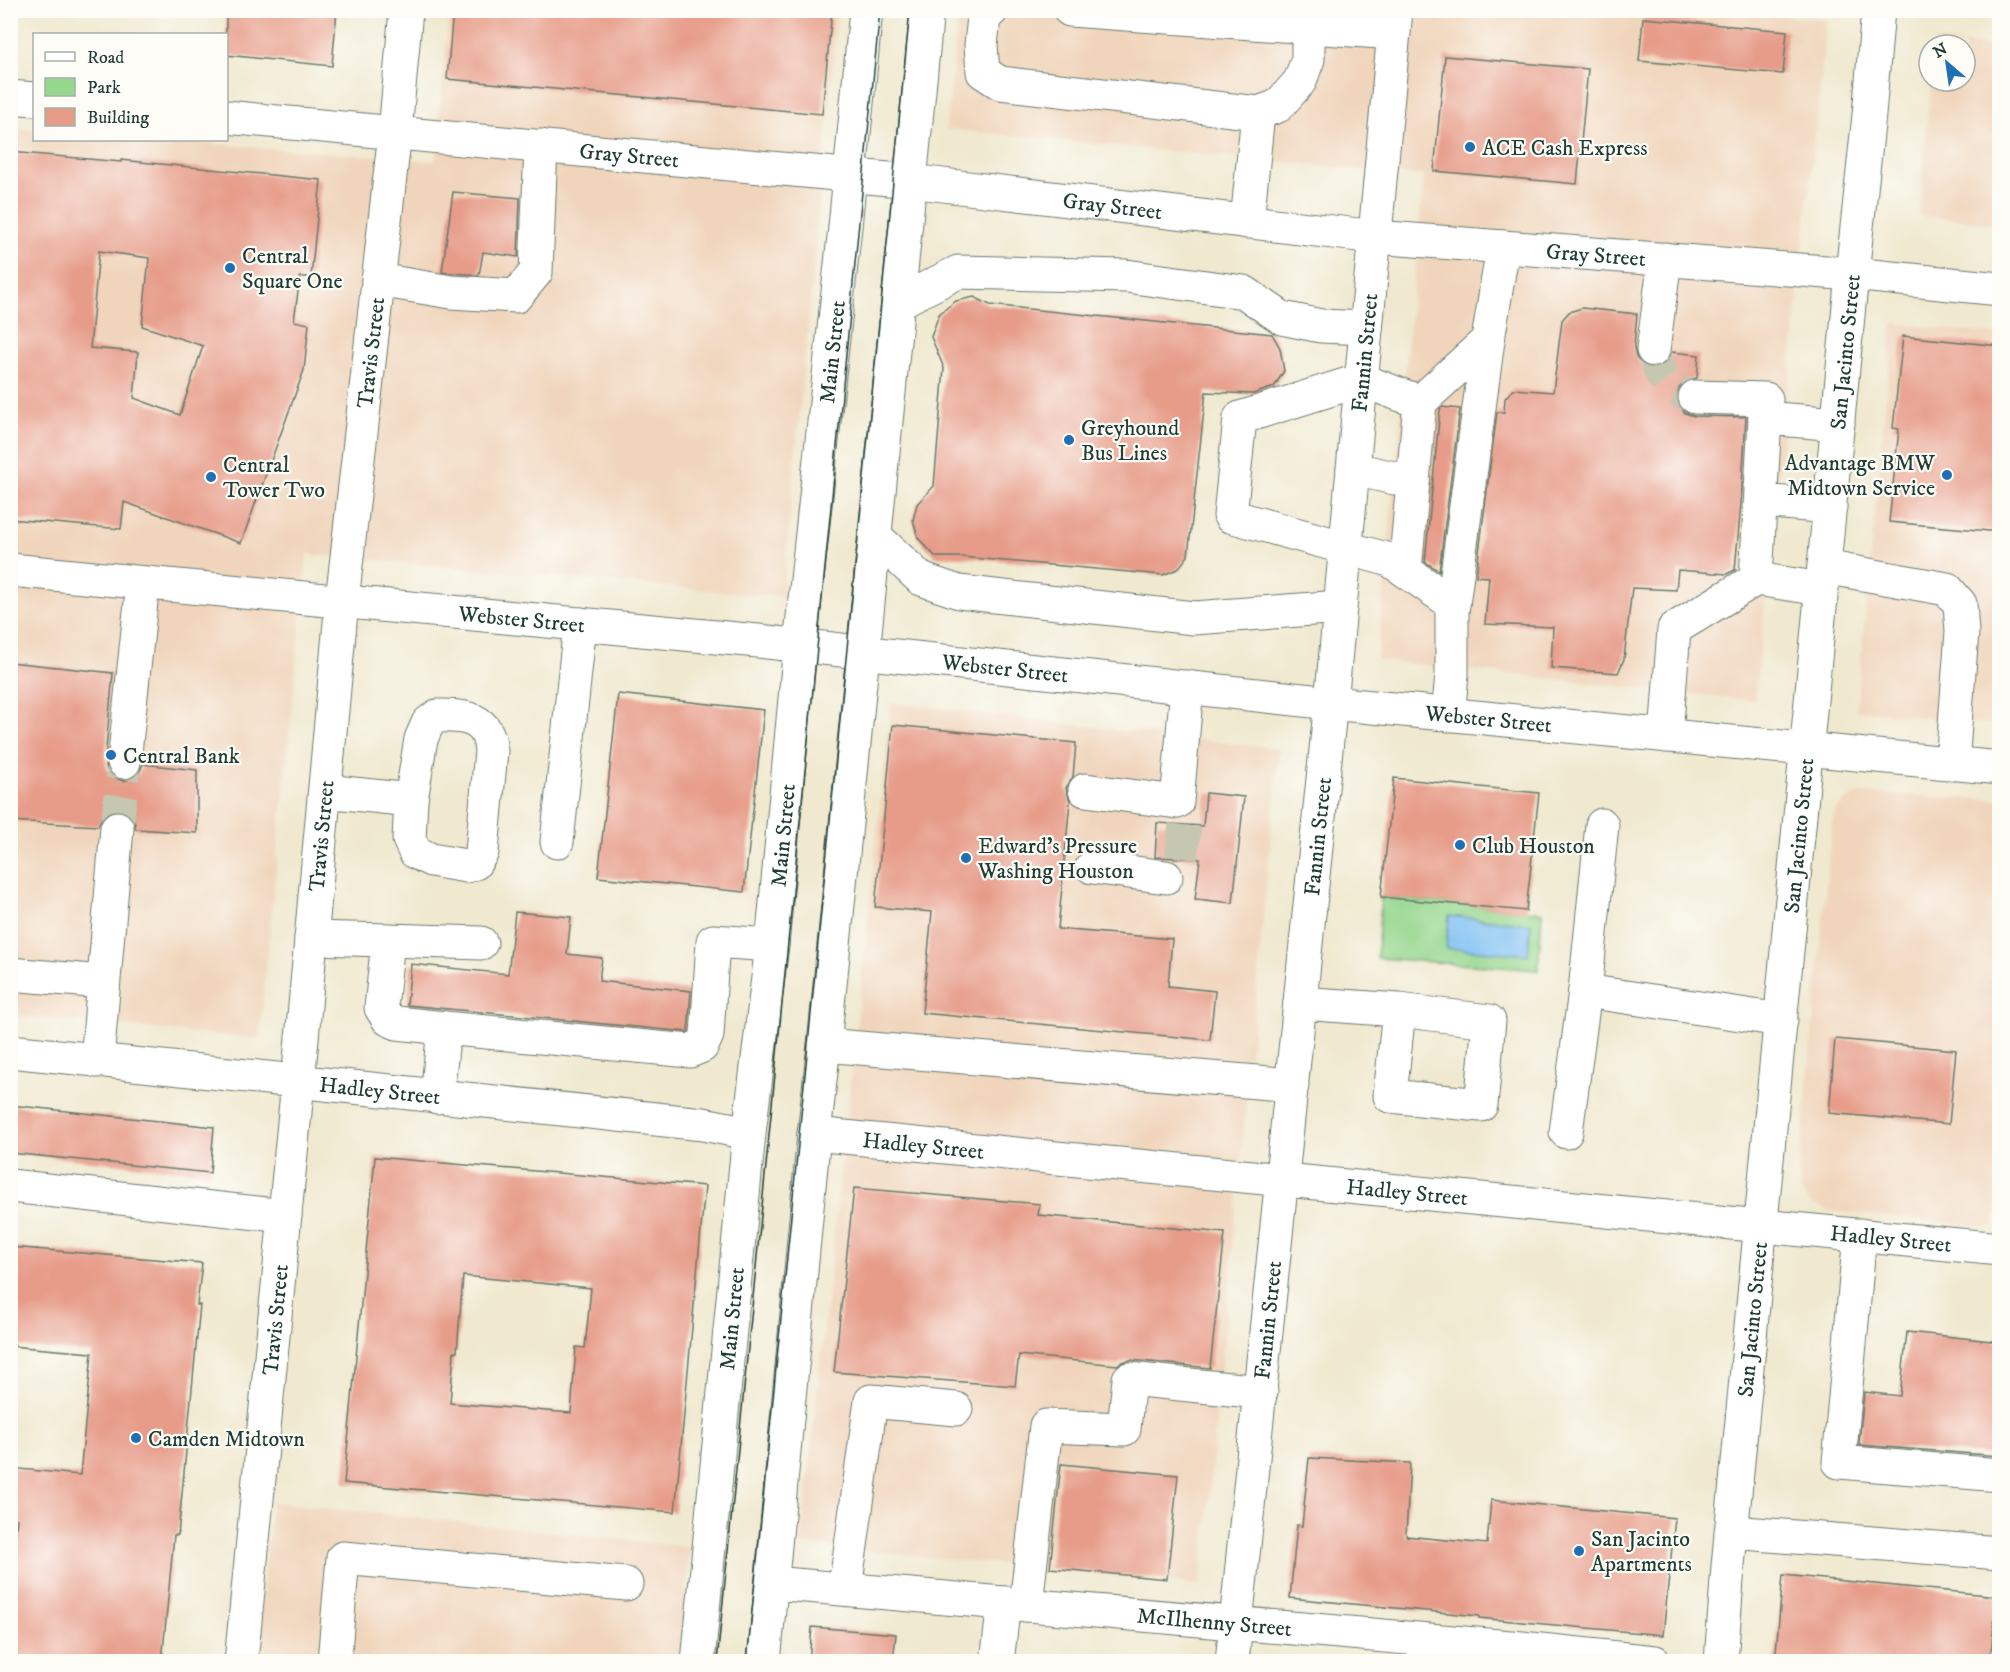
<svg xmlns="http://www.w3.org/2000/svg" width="2010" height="1672" font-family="'IM FELL DW Pica',serif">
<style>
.built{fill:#f0d5bc}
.green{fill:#96d78e;stroke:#5a8a61;stroke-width:1.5}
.water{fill:#7ebff3;stroke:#4e7e94;stroke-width:1.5}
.building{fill:#e79c89;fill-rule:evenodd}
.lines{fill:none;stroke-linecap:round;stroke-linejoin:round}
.minor-tunnel{stroke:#c6c7b1;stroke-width:33;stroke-dasharray:33 16;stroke-linecap:butt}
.minor-casing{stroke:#68796b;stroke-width:35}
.major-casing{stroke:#68796b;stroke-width:35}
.minor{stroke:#fff;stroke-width:33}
.major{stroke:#fff;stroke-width:33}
.tram{stroke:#1f3d34;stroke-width:1.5}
.poi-dot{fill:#1f6fb2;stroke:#fdfcf7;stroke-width:2}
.labels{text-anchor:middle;stroke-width:4.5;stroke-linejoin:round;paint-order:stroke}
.poi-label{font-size:22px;fill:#1f3d34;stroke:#fdfcf7;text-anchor:start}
.street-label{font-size:22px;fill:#1f3d34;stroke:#fdfcf7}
</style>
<rect width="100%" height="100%" fill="#fdfcf7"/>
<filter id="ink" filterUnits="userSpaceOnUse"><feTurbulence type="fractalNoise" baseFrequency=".0167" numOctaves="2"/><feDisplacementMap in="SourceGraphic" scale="12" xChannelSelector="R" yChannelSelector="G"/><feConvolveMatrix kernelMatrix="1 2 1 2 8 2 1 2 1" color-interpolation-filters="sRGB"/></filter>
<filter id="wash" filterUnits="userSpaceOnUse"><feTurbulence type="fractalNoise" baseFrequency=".008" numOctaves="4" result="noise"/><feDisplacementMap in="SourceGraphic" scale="24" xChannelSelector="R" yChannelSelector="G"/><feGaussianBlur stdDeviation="1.35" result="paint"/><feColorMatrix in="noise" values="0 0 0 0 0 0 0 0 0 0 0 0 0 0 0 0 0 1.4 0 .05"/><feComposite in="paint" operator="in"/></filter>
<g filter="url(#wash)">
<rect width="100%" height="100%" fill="#f0e9d0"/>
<g class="built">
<polygon points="1719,10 1827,20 1755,701 1377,660 1424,176 946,129 959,11"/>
<polygon points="449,11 838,11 782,597 307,554 259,1039 11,1015 10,128 34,130 34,140 160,140 435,161"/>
<polygon points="1934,40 1999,47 1999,224 1919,215 1931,81 1965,81 1965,45 1934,45"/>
<polygon points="1893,323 1999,335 1999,725 1856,710"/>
<polygon points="891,703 1279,749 1201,1585 801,1544"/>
<polygon points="1860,793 1999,800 2000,1175 1994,1227 1830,1211 1810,1203 1801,1191 1799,1173 1832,822 1836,810 1847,800"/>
<polygon points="271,1502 690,1547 681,1661 256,1662"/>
</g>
<polygon class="green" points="1381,897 1542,912 1538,970 1377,958"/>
<polygon class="water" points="1449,916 1531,924 1528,955 1446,948"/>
<g id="blocks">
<g class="building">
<polygon points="226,10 337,10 332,66 226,55"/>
<polygon points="453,10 832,10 822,114 447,79"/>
<polygon points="1643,18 1787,31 1783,74 1639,61"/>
<polygon points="1445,56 1588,69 1577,184 1434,171"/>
<path d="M 10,152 L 121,162 L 121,160 L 321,180 L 311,277 L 300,277 L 294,321 L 309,324 L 304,370 L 241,543 L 124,502 L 121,529 L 10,519 ZM 99,251 L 149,258 L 142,326 L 203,346 L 180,415 L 134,398 L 138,352 L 90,348 Z"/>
<polygon points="453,192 520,198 518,257 483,252 479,275 442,272"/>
<polygon points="974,297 990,305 1272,334 1280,348 1284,371 1274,387 1253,394 1206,392 1188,556 1178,569 1163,575 961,557 936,557 918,538 913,520 917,504 934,486 944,368 931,337 939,314 956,301"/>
<polygon points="1582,308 1637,314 1634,347 1636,357 1641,364 1650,368 1660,367 1667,362 1672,352 1699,355 1697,378 1686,381 1679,388 1676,396 1678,405 1685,413 1694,416 1746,417 1741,503 1735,570 1727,574 1678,570 1676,590 1632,588 1624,659 1618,673 1551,668 1553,627 1485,624 1489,577 1476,576 1497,412 1504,412 1505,398 1514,389 1553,392 1562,320 1569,312"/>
<polygon points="1903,336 2000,346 2000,532 1889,522 1899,429 1893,428"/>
<polygon points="1442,407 1460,409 1439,571 1425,562 1440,409"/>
<polygon points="10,662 113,673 105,760 107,770 113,777 123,781 131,779 139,773 143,764 197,770 197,833 136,829 134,820 128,813 118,809 110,811 102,817 98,826 10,821"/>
<polygon points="618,694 764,710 744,892 598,877"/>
<polygon points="893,725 1076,743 1073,777 1066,788 1070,801 1058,929 1172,939 1168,986 1215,991 1210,1040 922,1013 932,912 875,907"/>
<polygon points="1394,778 1539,793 1526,911 1381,897"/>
<polygon points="1206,793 1244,797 1233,903 1195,899 1200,859 1155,857 1157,823 1203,826"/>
<polygon points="515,912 571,917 567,954 602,958 599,981 691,991 688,1032 407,1005 411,964 508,974"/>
<polygon points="1835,1039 1956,1050 1949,1124 1829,1113"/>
<polygon points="10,1105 214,1127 210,1173 10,1153"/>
<path d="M 375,1157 L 705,1186 L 675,1512 L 344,1483 ZM 463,1276 L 591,1288 L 585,1348 L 576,1347 L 571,1413 L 450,1403 L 454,1352 L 457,1352 Z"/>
<polygon points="854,1188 1040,1204 1038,1215 1225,1233 1210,1368 1131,1360 1122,1362 1117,1365 1019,1355 1015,1386 834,1372"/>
<polygon points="10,1247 202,1263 197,1305 200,1305 178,1535 174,1535 162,1662 10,1662 10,1591 17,1519 10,1518 10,1468 80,1475 92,1353 10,1346"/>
<polygon points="1907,1332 2000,1342 2000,1456 1859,1445 1864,1392 1900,1396"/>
<polygon points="1309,1458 1410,1463 1406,1536 1487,1544 1491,1500 1675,1518 1663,1635 1479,1618 1479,1616 1290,1598 1297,1525 1302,1526"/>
<polygon points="1061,1464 1178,1475 1167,1579 1050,1568"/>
<polygon points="1783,1575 1997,1596 1990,1662 1775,1662"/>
<polygon points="812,1627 896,1634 893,1662 809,1662"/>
</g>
</g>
</g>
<g filter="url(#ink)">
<use href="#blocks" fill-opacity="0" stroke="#68796b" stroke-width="1.5"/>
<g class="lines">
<g class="minor-tunnel">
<path d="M 1653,350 C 1659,376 1668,390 1695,397"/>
<polyline points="117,828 124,762"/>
<polyline points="1181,858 1185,825"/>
</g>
<defs>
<g id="minor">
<polyline points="992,10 984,17 981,45 983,72 1000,83 1258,113 1278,106 1300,81 1308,59 1308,27"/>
<polyline points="1070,10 1394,33"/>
<polyline points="1247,222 1258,113"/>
<polyline points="378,280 451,292 516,296 536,272 541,146"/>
<polyline points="899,302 958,272 1126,276 1244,292 1282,318 1321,326 1366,328"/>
<polyline points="1653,350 1665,259"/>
<polyline points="1695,397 1766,399 1765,418"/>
<polyline points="1420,402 1488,340"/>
<polyline points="1353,469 1413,482 1405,570"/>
<polyline points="1413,482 1420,402 1361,380 1240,418 1230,516 1390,560 1453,604"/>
<polyline points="1761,501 1830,507"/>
<polyline points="875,536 921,579 959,592 1194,618 1340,607"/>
<polyline points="1824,567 1947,589 1960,604 1962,632 1952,764"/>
<polyline points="1756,579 1822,589"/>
<polyline points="1448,715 1452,675 1452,612 1488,340 1503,247"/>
<path d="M 437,716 C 466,715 489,718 491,751 L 482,852 L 475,863 L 466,866 L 431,860 L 415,852 L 409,839 L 411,800 L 421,739 L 428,723 Z"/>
<polyline points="1666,736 1674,629 1756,579 1765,418 1838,424"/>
<polyline points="124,762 143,583"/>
<polyline points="1085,790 1177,802 1187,687"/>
<polyline points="325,791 411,800"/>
<polyline points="1602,825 1585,991 1781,1020"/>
<polyline points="557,842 580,624"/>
<polyline points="1092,867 1166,877"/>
<polyline points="311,938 388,940 381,1008 388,1019 397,1023 444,1028 437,1097"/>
<polyline points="388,940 481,943"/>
<polyline points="10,974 103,982"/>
<polyline points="1300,1003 1399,1010 1489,1021 1481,1105 1390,1096 1399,1010"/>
<polyline points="444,1028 690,1051 702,1046 707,1035 713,941 772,945"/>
<polyline points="824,1045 1292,1085"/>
<path id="s1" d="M 10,1051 L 703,1124 L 749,1133"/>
<polyline points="97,1061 117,828"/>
<polyline points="1566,1132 1585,991"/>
<path id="s2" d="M 814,1134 C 1209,1174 1604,1209 2000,1249"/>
<polyline points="10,1186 285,1216"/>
<polyline points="1860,1235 1839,1462 2000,1475"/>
<polyline points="1731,1532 2000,1553"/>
<path id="s3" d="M 772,1583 L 1522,1648 L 1655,1662"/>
<polyline points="845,1589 871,1401 956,1409"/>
<polyline points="1026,1605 1046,1426 1124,1429 1129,1379 1261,1392"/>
<polyline points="334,1662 343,1558 626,1584"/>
<polyline points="997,1662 1004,1603"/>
</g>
<g id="major">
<polyline points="10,97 34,99"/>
<path id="s4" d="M 226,117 L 910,181 L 1375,237 L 1852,274 L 2000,289"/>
<path id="s5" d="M 10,570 L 758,641 L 1331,703 L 2000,768"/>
<path id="s6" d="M 241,1662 L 298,1082 L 342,601 L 395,132 L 406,10"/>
<path id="s7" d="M 698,1662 L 749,1133 L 772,945 L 800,645 L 845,227 L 866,10"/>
<polyline points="764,1662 814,1134 824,1045 927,10"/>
<path id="s8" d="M 1232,1662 L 1334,672 L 1396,10"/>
<path id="s9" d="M 1721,1662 L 1728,1566 L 1852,274 L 1869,115 L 1878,10"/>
</g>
</defs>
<use href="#minor" class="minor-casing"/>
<use href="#major" class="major-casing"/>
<use href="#minor" class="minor"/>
<use href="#major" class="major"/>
<g class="tram">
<polyline points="717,1662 880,10"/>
<polyline points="747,1662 910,10"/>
</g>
</g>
</g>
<g class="poi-dot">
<circle cx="1470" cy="147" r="6"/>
<circle cx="230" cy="268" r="6"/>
<circle cx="1069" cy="440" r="6"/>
<circle cx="1947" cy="475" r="6"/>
<circle cx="211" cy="477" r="6"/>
<circle cx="111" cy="755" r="6"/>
<circle cx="1460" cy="845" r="6"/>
<circle cx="966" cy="858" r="6"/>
<circle cx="136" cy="1438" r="6"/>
<circle cx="1579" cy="1551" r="6"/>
</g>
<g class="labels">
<g class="poi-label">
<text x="1482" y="155">ACE Cash Express</text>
<text x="242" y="263">Central<tspan x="242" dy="25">Square One</tspan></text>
<text x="1081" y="435">Greyhound<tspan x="1081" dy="25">Bus Lines</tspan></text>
<text x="1935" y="470" text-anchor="end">Advantage BMW<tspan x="1935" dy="25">Midtown Service</tspan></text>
<text x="223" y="472">Central<tspan x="223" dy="25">Tower Two</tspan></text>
<text x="123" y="763">Central Bank</text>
<text x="978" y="853">Edward’s Pressure<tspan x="978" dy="25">Washing Houston</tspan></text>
<text x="1472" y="853">Club Houston</text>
<text x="148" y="1446">Camden Midtown</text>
<text x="1591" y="1546">San Jacinto<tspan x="1591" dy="25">Apartments</tspan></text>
</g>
<g class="street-label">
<text dy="8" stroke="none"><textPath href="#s4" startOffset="405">Gray Street</textPath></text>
<text dy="8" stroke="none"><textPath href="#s4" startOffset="891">Gray Street</textPath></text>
<text dy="8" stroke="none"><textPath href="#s4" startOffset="1377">Gray Street</textPath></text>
<text dy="8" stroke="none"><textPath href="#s6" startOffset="1316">Travis Street</textPath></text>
<text dy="8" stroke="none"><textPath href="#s9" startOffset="1316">San Jacinto Street</textPath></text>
<text dy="8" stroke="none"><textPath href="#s7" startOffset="1317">Main Street</textPath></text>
<text dy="8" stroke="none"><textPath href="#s8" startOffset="1316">Fannin Street</textPath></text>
<text dy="8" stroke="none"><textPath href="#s5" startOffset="514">Webster Street</textPath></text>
<text dy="8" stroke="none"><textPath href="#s5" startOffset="1000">Webster Street</textPath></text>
<text dy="8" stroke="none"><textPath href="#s5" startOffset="1486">Webster Street</textPath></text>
<text dy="8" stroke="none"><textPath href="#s6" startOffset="830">Travis Street</textPath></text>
<text dy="8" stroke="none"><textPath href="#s7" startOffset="831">Main Street</textPath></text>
<text dy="8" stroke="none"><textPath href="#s8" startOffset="830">Fannin Street</textPath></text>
<text dy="8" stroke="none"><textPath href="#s9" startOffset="830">San Jacinto Street</textPath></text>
<text dy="8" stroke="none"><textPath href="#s1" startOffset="372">Hadley Street</textPath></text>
<text dy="8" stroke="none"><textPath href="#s2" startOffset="110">Hadley Street</textPath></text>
<text dy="8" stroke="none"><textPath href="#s2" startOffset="596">Hadley Street</textPath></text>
<text dy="8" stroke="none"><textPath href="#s2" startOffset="1082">Hadley Street</textPath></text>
<text dy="8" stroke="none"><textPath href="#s7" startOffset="345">Main Street</textPath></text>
<text dy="8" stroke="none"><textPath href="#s6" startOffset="344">Travis Street</textPath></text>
<text dy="8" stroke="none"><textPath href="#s8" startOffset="344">Fannin Street</textPath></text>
<text dy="8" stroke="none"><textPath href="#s9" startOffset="344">San Jacinto Street</textPath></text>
<text dy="8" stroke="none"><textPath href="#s3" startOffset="444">McIlhenny Street</textPath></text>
</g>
</g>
<rect width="2010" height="1672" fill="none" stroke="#fdfcf7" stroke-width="36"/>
<rect x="33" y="33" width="195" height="108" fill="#fdfcf7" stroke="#a4b0a9" stroke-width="1.5"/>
<rect x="45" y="52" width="30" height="9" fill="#ffffff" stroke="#a4b0a9" stroke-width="1.5"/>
<text x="87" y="63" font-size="18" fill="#1f3d34">Road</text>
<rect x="45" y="78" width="30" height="18" fill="#96d78e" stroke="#a4b0a9" stroke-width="1.5"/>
<text x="87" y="93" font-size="18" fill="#1f3d34">Park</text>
<rect x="45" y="108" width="30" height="18" fill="#e79c89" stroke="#a4b0a9" stroke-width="1.5"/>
<text x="87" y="123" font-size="18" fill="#1f3d34">Building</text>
<g transform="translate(1947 63) rotate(331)"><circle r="28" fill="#fdfcf7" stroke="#a4b0a9" stroke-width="1.5"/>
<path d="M0-4.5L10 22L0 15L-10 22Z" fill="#1f6fb2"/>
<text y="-9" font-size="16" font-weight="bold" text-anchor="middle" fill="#1f3d34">N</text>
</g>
</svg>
